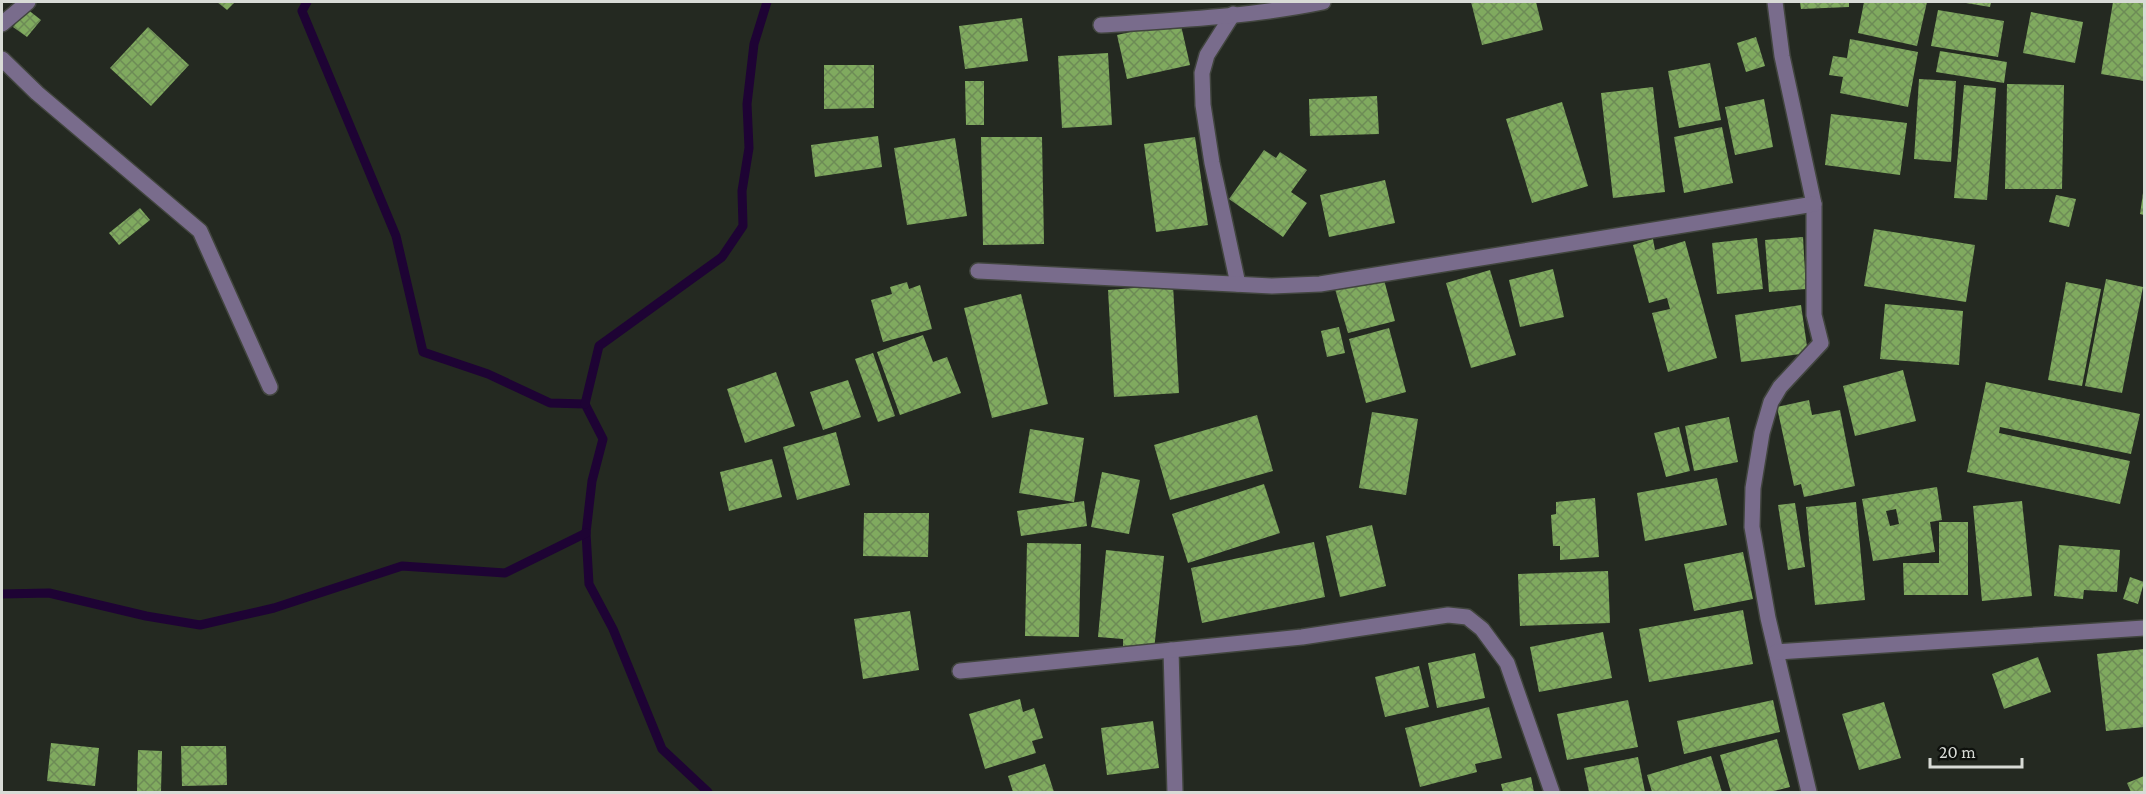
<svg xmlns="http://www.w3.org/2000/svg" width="2146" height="794" font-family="'Crimson Pro',serif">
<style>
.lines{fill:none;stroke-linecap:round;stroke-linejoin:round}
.stream{stroke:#1e0334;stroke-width:9}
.building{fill:url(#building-cross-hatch);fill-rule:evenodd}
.minor-casing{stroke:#41453e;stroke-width:18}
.minor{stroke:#796c8c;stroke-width:15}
</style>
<defs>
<pattern id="building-cross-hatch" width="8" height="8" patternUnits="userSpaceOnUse" patternTransform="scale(1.5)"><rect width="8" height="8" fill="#80aa5f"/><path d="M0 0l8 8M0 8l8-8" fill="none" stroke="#6d8b56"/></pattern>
</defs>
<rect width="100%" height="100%" fill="#242921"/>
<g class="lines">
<g class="stream">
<polyline points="307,2 302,11 396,236 423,352 488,374 550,403 585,404 603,439 592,481 586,533 589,584 613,629 662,749 708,792"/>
<polyline points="585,404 599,346 722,257 743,226 742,191 749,148 747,104 754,44 767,2"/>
<polyline points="2,594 49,593 146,616 200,625 274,608 402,566 505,573 586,533"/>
</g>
</g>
<g class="building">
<polygon points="217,2 235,2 227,10"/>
<polygon points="1471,2 1536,2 1543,30 1482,45"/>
<polygon points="1800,2 1849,2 1849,7 1801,9"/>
<polygon points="1864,2 1927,2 1917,46 1858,33"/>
<polygon points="1960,2 1991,2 1990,7"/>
<polygon points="2113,2 2144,2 2144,81 2101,74"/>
<polygon points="27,9 41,20 27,37 13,27"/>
<polygon points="1938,10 2004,21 1998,57 1931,46"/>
<polygon points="2031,12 2083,22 2075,63 2023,53"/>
<polygon points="1022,18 1028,61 965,69 959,26"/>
<polygon points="1180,21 1190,65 1127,79 1117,35"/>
<polygon points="148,27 189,65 151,106 110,68"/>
<polygon points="1756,37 1765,66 1746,72 1737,43"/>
<polygon points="1850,39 1918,52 1908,107 1840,93 1843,77 1829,75 1833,56 1847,58"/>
<polygon points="1940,51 2007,62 2004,83 1936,72"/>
<polygon points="1108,53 1112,125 1062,128 1058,56"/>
<polygon points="1710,63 1721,120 1679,128 1668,71"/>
<polygon points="824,65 874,65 874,108 824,109"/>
<polygon points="1919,79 1956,81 1951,162 1914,159"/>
<polygon points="965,81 984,81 984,125 966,125"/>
<polygon points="2007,84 2064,85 2062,189 2005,189"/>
<polygon points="1964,85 1996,88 1987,200 1954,198"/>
<polygon points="1653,87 1665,192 1613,198 1601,93"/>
<polygon points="1377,96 1379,134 1310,136 1309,99"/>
<polygon points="1764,99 1773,147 1735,155 1725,107"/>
<polygon points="1562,102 1588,186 1532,203 1506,119"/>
<polygon points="1831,114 1907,123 1900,175 1825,165"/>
<polygon points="1722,127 1733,183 1684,193 1674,137"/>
<polygon points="878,136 882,167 815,177 811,145"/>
<polygon points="981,137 1042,137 1044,244 983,245"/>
<polygon points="1195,137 1208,225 1156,232 1144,144"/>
<polygon points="955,138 967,216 907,225 894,148"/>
<polygon points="1264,150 1276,158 1280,152 1307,170 1291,192 1307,203 1283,237 1229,199"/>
<polygon points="1385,180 1395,223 1329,237 1320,195"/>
<polygon points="2143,193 2144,193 2144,215 2140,214"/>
<polygon points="2056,195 2076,199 2069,227 2049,222"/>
<polygon points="140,208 150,220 119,245 109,233"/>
<polygon points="1874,229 1975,245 1966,302 1864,286"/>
<polygon points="1803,237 1806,289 1769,292 1765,240"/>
<polygon points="1757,238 1763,289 1717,294 1712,243"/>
<polygon points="1653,239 1655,250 1685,241 1717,358 1668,372 1652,313 1670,309 1667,298 1649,303 1633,245"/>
<polygon points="1553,269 1564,317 1520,327 1509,280"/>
<polygon points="1490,270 1516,355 1471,368 1446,283"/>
<polygon points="1383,276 1395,321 1348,333 1335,289"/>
<polygon points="2106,279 2143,287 2122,393 2085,386"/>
<polygon points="907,282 909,289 920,285 932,329 883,342 871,300 892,294 890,287"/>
<polygon points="2066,282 2101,289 2082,386 2048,380"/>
<polygon points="1173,285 1179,393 1114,397 1108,290"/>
<polygon points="1021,294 1048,404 992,418 964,308"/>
<polygon points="1885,304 1963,311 1959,365 1880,359"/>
<polygon points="1801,305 1808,353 1741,362 1735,315"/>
<polygon points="1339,327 1345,353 1327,357 1321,331"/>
<polygon points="1389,328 1406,392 1366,403 1349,339"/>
<polygon points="923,335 933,362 947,357 961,393 900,415 877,352"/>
<polygon points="873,353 895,416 878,422 855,359"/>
<polygon points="1903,370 1916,421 1855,436 1843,386"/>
<polygon points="776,372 795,426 745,443 727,389"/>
<polygon points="848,380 861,417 823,430 810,392"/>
<polygon points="1986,382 2140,414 2131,454 2000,427 1999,433 2130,461 2120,504 1967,472"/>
<polygon points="1809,400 1812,415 1840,410 1855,486 1804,497 1801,484 1794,486 1777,407"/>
<polygon points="1372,412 1418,419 1406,495 1359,488"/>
<polygon points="1257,415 1273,471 1170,500 1154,445"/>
<polygon points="1729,417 1738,462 1694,471 1685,426"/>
<polygon points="1679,427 1690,471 1666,477 1654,433"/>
<polygon points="1030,429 1084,438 1074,502 1019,493"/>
<polygon points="836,432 850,485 797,500 783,447"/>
<polygon points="772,459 782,497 729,511 720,472"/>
<polygon points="1102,472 1140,480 1129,534 1091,527"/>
<polygon points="1717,478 1727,525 1645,541 1637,493"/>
<polygon points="1264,484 1280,533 1188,563 1172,514"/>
<path d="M 1937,487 L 1942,520 L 1930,522 L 1935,552 L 1873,561 L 1862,499 ZM 1896,509 L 1899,524 L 1890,526 L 1886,511 Z"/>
<polygon points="1595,498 1599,557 1560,560 1560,546 1553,546 1551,515 1556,514 1556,502"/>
<polygon points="1084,501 1087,526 1021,536 1017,511"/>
<polygon points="2022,501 2032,596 1982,601 1973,506"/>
<polygon points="1856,502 1865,600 1815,605 1806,507"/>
<polygon points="1795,503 1805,567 1788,570 1778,505"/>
<polygon points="864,513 929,513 928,557 863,556"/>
<polygon points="1939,522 1968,522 1968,595 1904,595 1903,563 1939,563"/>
<polygon points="1372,525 1386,586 1340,597 1326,536"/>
<polygon points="1314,542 1325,597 1202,623 1191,568"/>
<polygon points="1027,543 1081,544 1079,637 1025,636"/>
<polygon points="2059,545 2120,550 2117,592 2084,590 2083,599 2054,596"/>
<polygon points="1106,550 1164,556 1154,650 1123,647 1123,639 1098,637"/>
<polygon points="1743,552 1753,599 1694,611 1684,564"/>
<polygon points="1608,571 1610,623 1520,626 1518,574"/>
<polygon points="2130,577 2144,582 2138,604 2123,599"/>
<polygon points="1743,610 1753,664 1649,682 1639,629"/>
<polygon points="910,611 919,670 863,679 854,619"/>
<polygon points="1603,632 1612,678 1539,692 1530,647"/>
<polygon points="2144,649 2144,727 2106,731 2097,654"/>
<polygon points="1475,653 1485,698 1437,708 1428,663"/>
<polygon points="2038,657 2051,692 2004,709 1992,674"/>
<polygon points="1419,666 1429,707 1385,717 1375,677"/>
<polygon points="1020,699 1023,712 1034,708 1043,738 1032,741 1036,753 985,769 969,714"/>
<polygon points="1628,700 1638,747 1567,760 1557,714"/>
<polygon points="1773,700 1780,732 1684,754 1677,721"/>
<polygon points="1884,702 1901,758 1859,770 1842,714"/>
<polygon points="1489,707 1502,758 1475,764 1477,772 1420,787 1405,728"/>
<polygon points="1153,721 1159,768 1107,775 1101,728"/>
<polygon points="1777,739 1790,787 1770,792 1731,792 1720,755"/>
<polygon points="51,743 99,748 95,786 47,781"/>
<polygon points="181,746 226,746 227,785 182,786"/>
<polygon points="138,750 162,751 161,792 137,792"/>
<polygon points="1711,756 1722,792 1652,792 1647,775"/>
<polygon points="1638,757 1645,792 1589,792 1584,768"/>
<polygon points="1045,764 1054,792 1013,792 1008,776"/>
<polygon points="2144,776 2144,792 2131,792 2127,783"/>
<polygon points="1531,777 1534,792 1503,792 1501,784"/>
</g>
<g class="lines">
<defs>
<g id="minor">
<polyline points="1775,2 1782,56 1814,204 1814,315 1821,343 1780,387 1771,402 1762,433 1753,488 1752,527 1768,618 1809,792"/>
<polyline points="1233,14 1207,55 1202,73 1203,105 1212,163 1238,284"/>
<polyline points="2,24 28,2"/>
<path d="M 1101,25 C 1175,20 1250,17 1323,2"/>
<polyline points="2,59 37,93 200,231 270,387"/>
<polyline points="978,271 1272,286 1320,284 1814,204"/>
<polyline points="1171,650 1175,792"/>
<polyline points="1776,652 2144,628"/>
<polyline points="960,671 1302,637 1448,615 1467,617 1482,629 1507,663 1552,792"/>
</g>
</defs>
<use href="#minor" class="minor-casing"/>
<use href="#minor" class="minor"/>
</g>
<rect width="2146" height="794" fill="none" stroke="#d8dbd6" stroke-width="6"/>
<path d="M1930 758v9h92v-9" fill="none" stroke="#d8dbd6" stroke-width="3"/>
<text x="1939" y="758" font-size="18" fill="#d8dbd6" stroke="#0e110d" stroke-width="4.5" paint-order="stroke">20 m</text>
</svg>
